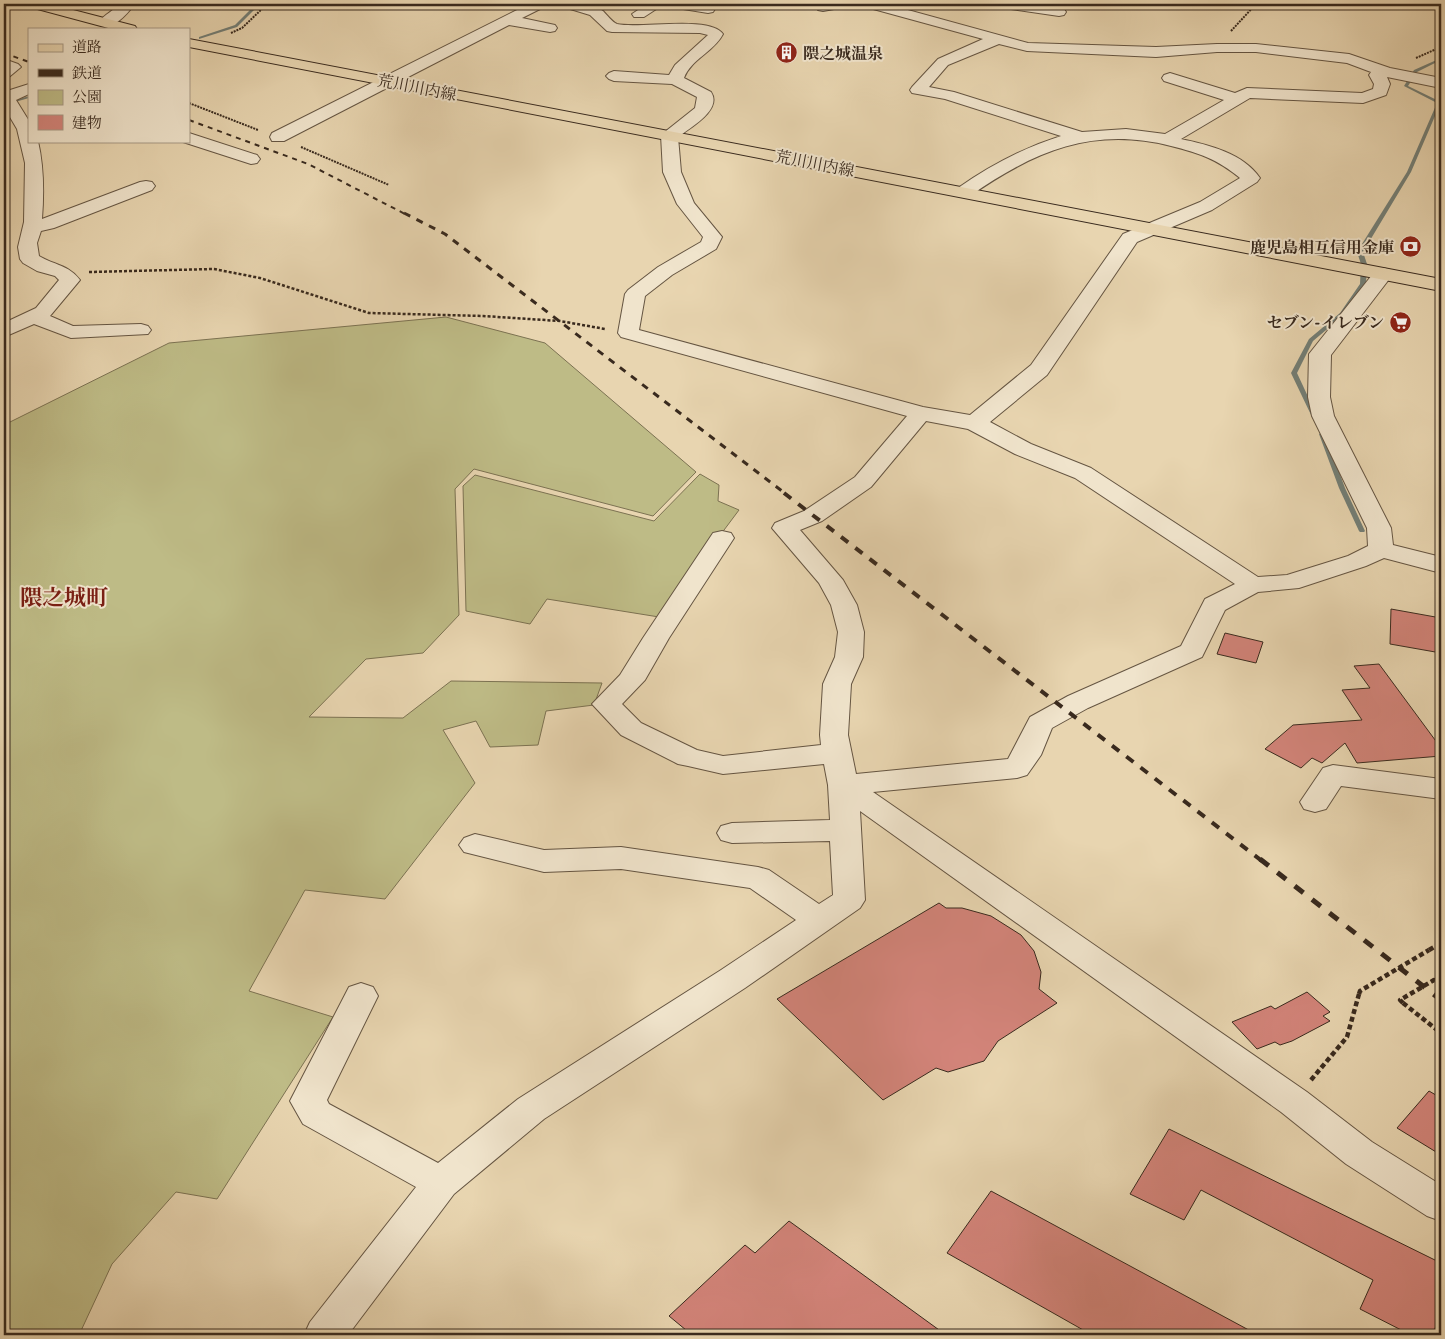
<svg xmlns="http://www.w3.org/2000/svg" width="1445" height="1339" font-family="'IM FELL Great Primer','Noto Serif JP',serif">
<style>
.green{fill:#bebb86;stroke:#7c7252}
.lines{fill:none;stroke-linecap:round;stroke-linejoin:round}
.stream{fill:#737f77;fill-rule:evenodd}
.building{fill:#d3847a;stroke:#392a1e}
.minor-casing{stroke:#655542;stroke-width:2}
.major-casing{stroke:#392a1e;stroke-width:2}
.path-far2{stroke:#392a1e;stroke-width:2;stroke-dasharray:2 1;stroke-linecap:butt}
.path-far1{stroke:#392a1e;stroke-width:2.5;stroke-dasharray:3 2;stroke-linecap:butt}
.path{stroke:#392a1e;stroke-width:4.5;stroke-dasharray:5 3;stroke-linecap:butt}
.minor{fill:#f0e4cc;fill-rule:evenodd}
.major{fill:#e8d5b0;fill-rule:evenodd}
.rail-far3{stroke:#392a1e;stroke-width:2;stroke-dasharray:5 5;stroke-linecap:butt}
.rail-far2{stroke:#392a1e;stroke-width:3;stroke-dasharray:7 7;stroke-linecap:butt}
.rail-far1{stroke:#392a1e;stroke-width:4;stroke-dasharray:9 9;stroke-linecap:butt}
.rail{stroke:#392a1e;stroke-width:5;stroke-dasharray:11 11;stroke-linecap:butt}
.path-bridge{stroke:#392a1e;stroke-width:4.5;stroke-dasharray:5 3;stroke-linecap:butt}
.labels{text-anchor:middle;stroke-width:4;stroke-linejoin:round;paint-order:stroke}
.far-poi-label{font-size:16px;font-weight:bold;fill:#392a1e;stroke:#f0e4cc;text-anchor:end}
.far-street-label{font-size:16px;fill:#392a1e;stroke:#f0e4cc}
.quarter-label{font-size:22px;font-weight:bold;fill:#7a1f14;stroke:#f0e4cc}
</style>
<rect width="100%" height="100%" fill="#e8d5b0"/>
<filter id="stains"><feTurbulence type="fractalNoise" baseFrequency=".004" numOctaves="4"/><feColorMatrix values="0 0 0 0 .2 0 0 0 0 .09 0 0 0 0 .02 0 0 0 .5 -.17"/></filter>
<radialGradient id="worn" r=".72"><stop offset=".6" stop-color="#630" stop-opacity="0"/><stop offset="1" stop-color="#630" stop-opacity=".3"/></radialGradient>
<g class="green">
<polygon points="446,317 545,343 696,472 653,516 474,469 455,489 459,615 423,653 366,659 309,717 403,718 451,681 602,683 594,705 546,711 538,745 490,747 476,721 443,730 475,783 385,899 305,890 249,991 333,1017 217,1199 176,1192 112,1264 79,1335 4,1335 4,425 169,343"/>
<polygon points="700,474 719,485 718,501 739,510 659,617 547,599 530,624 466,611 463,486 475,475 654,521"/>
</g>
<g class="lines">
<g class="stream">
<polygon points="248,4 252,4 256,8 237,27 199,39 199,37 235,25 252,8"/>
<polygon points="1441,58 1441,60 1417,72 1408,86 1441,102 1411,172 1363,252 1367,264 1366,284 1344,315 1313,341 1297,373 1317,416 1314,418 1312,417 1291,373 1309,339 1340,313 1360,284 1361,264 1357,252 1407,172 1437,103 1404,86 1414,70"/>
<polygon points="29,96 29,98 15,102 13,101"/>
<polygon points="1322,432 1325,434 1345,488 1365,531 1364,532 1360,532 1359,531 1339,488 1319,434"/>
</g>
</g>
<g class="building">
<polygon points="1391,609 1441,618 1441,653 1390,644"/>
<polygon points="1225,633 1263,642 1256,663 1217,654"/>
<polygon points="1379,664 1441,748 1441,756 1357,763 1345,743 1322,763 1312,758 1301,768 1265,749 1293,725 1362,720 1342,690 1370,688 1354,666"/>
<polygon points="939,903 946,908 962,908 991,916 1021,935 1034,951 1041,972 1039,989 1057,1003 998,1041 984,1061 948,1072 936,1068 883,1100 777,999"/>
<polygon points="1307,992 1330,1012 1323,1016 1330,1021 1292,1041 1280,1045 1275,1042 1257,1049 1232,1022 1271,1006 1275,1009"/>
<polygon points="1429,1091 1441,1098 1441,1155 1397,1128"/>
<polygon points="1169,1129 1441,1263 1441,1315 1432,1335 1411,1335 1360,1309 1373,1280 1201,1190 1184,1220 1130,1194"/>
<polygon points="991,1191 1258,1335 1092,1335 947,1253"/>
<polygon points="789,1221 818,1242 946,1335 692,1335 669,1316 745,1245 755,1253"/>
</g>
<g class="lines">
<defs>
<g id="minor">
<path d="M 120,4 L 135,4 C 127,14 115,29 101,25 L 99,22 C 104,15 114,10 120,4 Z"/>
<polygon points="529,4 546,4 544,7 522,18 555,25 557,28 555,31 550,32 509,25 284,141 272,141 270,137 272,133"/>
<path d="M 566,4 C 579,4 592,3 603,11 C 607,15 612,22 617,24 C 640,29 710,15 723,34 C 714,52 691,59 684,78 L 711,92 C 723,110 689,128 678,137 L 681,172 L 694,203 L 722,237 L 716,249 L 672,275 L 645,296 L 639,330 L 923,407 L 970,415 L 1031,365 L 1123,234 L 1200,202 L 1240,178 C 1217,159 1199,153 1171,146 C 1093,126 1034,151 970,196 L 964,197 L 958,196 L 955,192 L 958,188 C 991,165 1023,148 1061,136 L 945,99 L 912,93 L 910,90 L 912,87 L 938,59 L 983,39 L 866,7 L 864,4 L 886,4 L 1028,43 L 1156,47 L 1217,44 L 1256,44 L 1349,54 L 1390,68 L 1441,78 L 1441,88 L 1387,77 L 1390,84 L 1386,95 L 1363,103 L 1250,98 L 1181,139 C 1209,145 1243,153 1260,178 L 1257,182 L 1212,210 L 1137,242 L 1047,375 L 990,422 L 1031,444 L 1091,468 L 1258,577 L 1287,575 L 1348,556 L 1368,546 L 1367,528 L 1312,416 L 1308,397 L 1309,354 L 1376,270 L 1383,268 L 1390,270 L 1393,274 L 1390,278 L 1331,355 L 1330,397 L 1334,416 L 1391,528 L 1393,545 L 1441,557 L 1441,573 L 1384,558 L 1366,566 L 1299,588 L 1258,592 L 1225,610 L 1202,657 L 1088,708 L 1052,728 L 1041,755 L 1027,775 L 1017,778 L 873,792 L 1307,1092 L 1372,1142 L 1441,1185 L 1441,1221 L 1427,1216 L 1346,1164 L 1281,1112 L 860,811 L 865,900 L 860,908 L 745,988 L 544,1119 L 454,1194 L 348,1335 L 304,1335 L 310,1322 L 416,1187 L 303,1124 L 290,1101 L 349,987 L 361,983 L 373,987 L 378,996 L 327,1100 L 329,1104 L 438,1163 L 518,1099 L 721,970 L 796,920 L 750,888 L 621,869 L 544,872 L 464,852 L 459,845 L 464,838 L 475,834 L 544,850 L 621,847 L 758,867 L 769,870 L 819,904 L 833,895 L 830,841 L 732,843 L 721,840 L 717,833 L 721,826 L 732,823 L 830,820 L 828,785 L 824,764 L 723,774 L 688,766 L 678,764 L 621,735 L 592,704 L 620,675 L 643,638 L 713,533 L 722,531 L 731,533 L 734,538 L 669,638 L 645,680 L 622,704 L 641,723 L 697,750 L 723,756 L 821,745 L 820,735 L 823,684 L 835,657 L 838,632 L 831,605 L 819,583 L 772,528 L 775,523 L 804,511 L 855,477 L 907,416 L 621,337 L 618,333 L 625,294 L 628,290 L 658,267 L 701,242 L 703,237 L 677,204 L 663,172 L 661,135 L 695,108 L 697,97 L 672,84 L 614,81 L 609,79 L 606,76 L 609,73 L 614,71 L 669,75 L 675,65 L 708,35 L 700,33 L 612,32 L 607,31 L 590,15 L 567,8 ZM 999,44 L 1027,51 L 1156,57 L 1217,52 L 1256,52 L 1347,63 L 1371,72 L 1369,75 L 1374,84 L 1373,89 L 1362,93 L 1247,88 L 1235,93 L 1170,73 L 1164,75 L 1162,78 L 1164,81 L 1224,100 L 1165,134 L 1126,129 L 1082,132 L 954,92 L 929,87 L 948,65 ZM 926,421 L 968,429 L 1015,454 L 1075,478 L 1235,584 L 1205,599 L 1181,646 L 1068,696 L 1030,717 L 1008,759 L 856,774 L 848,735 L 851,684 L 863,657 L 864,632 L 857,605 L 843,580 L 800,530 L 822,521 L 871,487 Z"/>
<polygon points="647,4 664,4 644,17 634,17 632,14"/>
<polygon points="670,4 702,4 713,6 715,9 713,12 708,13 677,8"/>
<polygon points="818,4 847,4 845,7 823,11 818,10 816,7"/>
<path d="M 997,4 C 1019,3 1042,4 1064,9 L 1066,12 L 1064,15 L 1059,16 L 1004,8 Z"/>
<polygon points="4,59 18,64 21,67 9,77 4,79"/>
<path d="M 29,84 L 29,94 L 16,100 L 29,121 L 29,141 L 38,141 C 44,167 44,193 42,219 L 140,182 L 146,181 L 152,182 L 155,186 L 152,190 L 54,228 L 41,231 L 37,243 L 39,256 C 54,265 69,265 80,280 L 50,316 L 73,326 L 141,324 L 148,326 L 151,330 L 148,334 L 71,338 L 34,324 L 4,337 L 4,323 L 36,308 L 59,280 L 55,276 L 37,271 L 23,263 L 20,259 L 18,247 L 24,222 L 25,163 L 17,129 L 4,107 L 4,94 L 7,91 Z"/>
<polygon points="189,133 257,155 260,159 257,163 251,164 183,142 189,141"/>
<polygon points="1333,765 1441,779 1441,799 1341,786 1326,809 1315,812 1304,809 1300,802 1323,768"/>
</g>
<g id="major">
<polygon points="28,4 50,4 135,26 137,29 112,29 30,7"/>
<polygon points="189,39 1441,279 1441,291 189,47"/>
</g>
</defs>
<use href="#minor" class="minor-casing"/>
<use href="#major" class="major-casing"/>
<g class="path-far2">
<polyline points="1231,31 1256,4"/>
<polyline points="231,33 242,28 263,8 258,4"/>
<polyline points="1416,58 1441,47"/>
<polyline points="189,103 258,130"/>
<polyline points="301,147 389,185"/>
</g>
<polyline class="path-far1" points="89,272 214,269 260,278 369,313 483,316 560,321 605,329"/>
<g class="path">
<polyline points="1429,950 1441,943"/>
<polyline points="1437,983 1441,986"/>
<polyline points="1403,1003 1441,1033"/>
<polyline points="1311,1080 1347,1037 1359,994"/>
</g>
<use href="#minor" class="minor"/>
<use href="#major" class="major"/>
<g class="rail-far3">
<polyline points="4,53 29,62"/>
<polyline points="189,120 308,164 407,215"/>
</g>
<polyline class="rail-far2" points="404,213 445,234 786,494"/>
<polyline class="rail-far1" points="784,493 1262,861"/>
<polyline class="rail" points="1260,859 1441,1000"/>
<g class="path-bridge">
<polyline points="1359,994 1360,991 1429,950"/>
<polyline points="1403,1003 1400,1000 1434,980 1437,983"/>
</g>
</g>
<defs>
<symbol id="building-disc" viewBox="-11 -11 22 22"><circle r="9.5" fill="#8f2418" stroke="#f0e4cc"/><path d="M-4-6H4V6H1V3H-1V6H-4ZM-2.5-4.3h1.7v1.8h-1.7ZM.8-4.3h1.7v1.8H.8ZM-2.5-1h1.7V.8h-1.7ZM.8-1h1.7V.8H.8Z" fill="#fff"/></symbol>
<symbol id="bank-disc" viewBox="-11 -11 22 22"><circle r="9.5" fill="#8f2418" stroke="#f0e4cc"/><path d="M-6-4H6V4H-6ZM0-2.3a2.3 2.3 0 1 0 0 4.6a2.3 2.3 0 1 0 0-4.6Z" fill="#fff"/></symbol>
<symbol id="supermarket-disc" viewBox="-11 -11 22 22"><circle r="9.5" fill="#8f2418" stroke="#f0e4cc"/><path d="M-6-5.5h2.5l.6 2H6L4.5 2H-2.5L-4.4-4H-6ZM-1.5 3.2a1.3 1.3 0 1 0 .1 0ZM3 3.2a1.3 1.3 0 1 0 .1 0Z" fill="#fff"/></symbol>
</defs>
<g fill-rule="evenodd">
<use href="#building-disc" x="774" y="40" width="25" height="25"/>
<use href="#bank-disc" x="1398" y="234" width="25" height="25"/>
<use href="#supermarket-disc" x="1388" y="310" width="25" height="25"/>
</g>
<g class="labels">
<g class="far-poi-label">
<text x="803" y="59" text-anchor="start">隈之城温泉</text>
<text x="1394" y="253">鹿児島相互信用金庫</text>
<text x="1384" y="328">セブン-イレブン</text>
</g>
<g class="far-street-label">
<text transform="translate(417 87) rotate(11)" y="6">荒川川内線</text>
<text transform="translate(815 163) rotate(11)" y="6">荒川川内線</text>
</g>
<g class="quarter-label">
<text x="64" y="605">隈之城町</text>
</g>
</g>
<rect width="1445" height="1339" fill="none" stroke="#e8d5b0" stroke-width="20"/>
<rect x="5" y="5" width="1435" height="1329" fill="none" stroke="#392a1e" stroke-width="2.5"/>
<rect x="10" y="10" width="1425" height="1319" fill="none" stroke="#392a1e"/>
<rect x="28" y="28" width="162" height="115" fill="#f0e4cc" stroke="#a79a86"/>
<rect x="38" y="44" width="25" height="8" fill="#e8d5b0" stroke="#a79a86"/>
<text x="72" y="52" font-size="15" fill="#392a1e">道路</text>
<rect x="38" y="69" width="25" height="8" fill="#392a1e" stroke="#a79a86"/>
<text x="72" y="78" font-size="15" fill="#392a1e">鉄道</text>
<rect x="38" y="90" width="25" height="15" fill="#bebb86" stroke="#a79a86"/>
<text x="72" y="102" font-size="15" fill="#392a1e">公園</text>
<rect x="38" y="115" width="25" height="15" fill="#d3847a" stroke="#a79a86"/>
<text x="72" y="128" font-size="15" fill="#392a1e">建物</text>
<rect width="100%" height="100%" filter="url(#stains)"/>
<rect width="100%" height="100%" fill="url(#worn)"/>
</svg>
